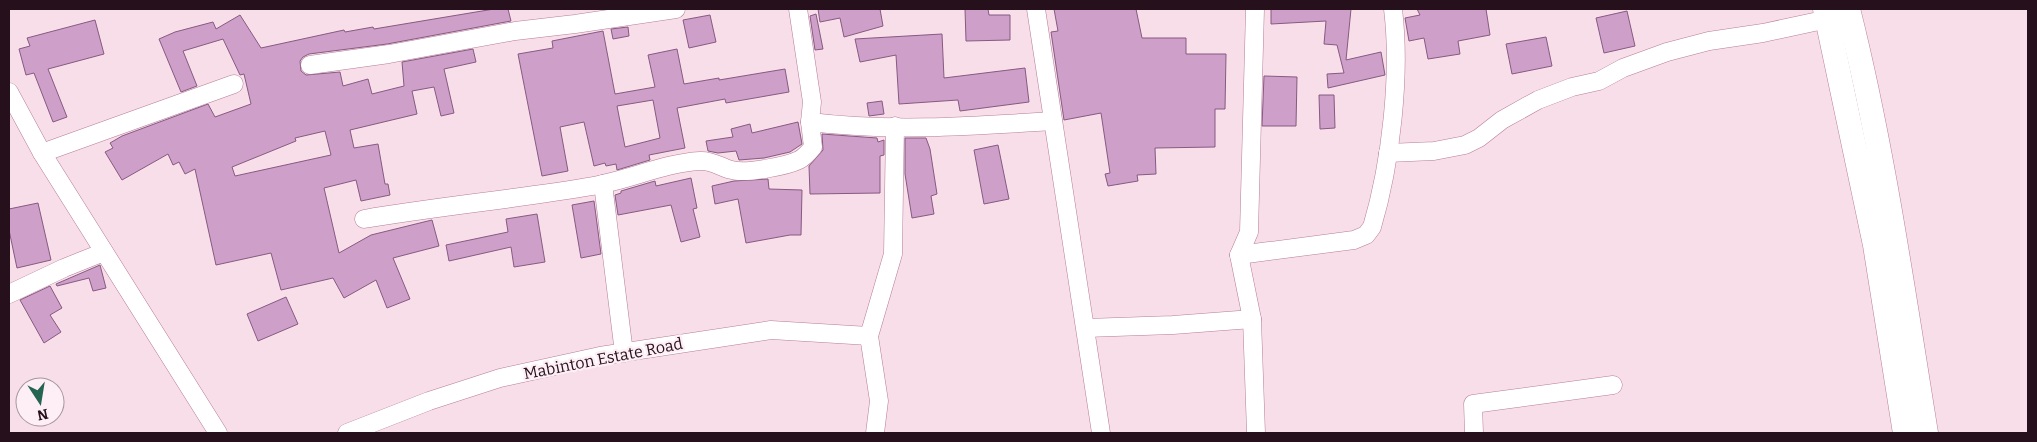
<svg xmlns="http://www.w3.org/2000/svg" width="2037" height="442" font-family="Bitter,serif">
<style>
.building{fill:#ce9fc9;stroke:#865a82;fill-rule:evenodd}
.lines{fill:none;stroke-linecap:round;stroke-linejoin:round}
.street-casing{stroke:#b77d98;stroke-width:19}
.secondary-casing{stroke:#b77d98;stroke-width:25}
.street{stroke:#fff;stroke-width:18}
.secondary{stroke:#fff;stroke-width:24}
.labels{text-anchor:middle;stroke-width:4.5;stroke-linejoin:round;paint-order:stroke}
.street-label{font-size:16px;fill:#26101b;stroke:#fdeff5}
</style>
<rect width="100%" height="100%" fill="#f8dee9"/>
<g class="building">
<path d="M 494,9 L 508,9 L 511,21 L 387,44 L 309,54 L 303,57 L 300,61 L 301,71 L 306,75 L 340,72 L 343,86 L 368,79 L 372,94 L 404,86 L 402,62 L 473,49 L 476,62 L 444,69 L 454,113 L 441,116 L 434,87 L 412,91 L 417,114 L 350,130 L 354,148 L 378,144 L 385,184 L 388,184 L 390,195 L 361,201 L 356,180 L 324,188 L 339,253 L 371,235 L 432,220 L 439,246 L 393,258 L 410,299 L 387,308 L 376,280 L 344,298 L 333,278 L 281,290 L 271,253 L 216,265 L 195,169 L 185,174 L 179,162 L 173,165 L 168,154 L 122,180 L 105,152 L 113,148 L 110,143 L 122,136 L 208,104 L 215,117 L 251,104 L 244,74 L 240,75 L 223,39 L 183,51 L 197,86 L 181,92 L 159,39 L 175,32 L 213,22 L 216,29 L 240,15 L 261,48 L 344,30 L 345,32 L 373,27 L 374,29 ZM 325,131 L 331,155 L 235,176 L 232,167 L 296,141 L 295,138 Z"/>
<polygon points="818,9 880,9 883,26 844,37 840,18 820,22"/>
<polygon points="965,9 988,9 989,15 1010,15 1010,40 966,41"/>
<polygon points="1054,9 1136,9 1142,38 1186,38 1186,54 1226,54 1225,109 1215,109 1215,147 1155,148 1156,174 1137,175 1138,181 1108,186 1105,174 1110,173 1101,113 1064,120 1051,32 1058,31"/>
<polygon points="1271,9 1351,9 1346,60 1381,52 1385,75 1328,88 1327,74 1344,73 1337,45 1324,44 1326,21 1271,24"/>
<polygon points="1417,9 1486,9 1490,35 1458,41 1460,54 1428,59 1424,38 1409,41 1405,18 1420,15"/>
<polygon points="1627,11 1635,46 1604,53 1596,18"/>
<polygon points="816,14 823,49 815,50 810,16"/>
<polygon points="710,15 716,42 689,48 683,20"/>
<polygon points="95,20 104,54 48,69 67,117 53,122 34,73 26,75 19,49 30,46 27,38"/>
<polygon points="628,27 629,36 613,39 611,29"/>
<path d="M 603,31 L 615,94 L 655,87 L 648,55 L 677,49 L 684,84 L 719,78 L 719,80 L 785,69 L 789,92 L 726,103 L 725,99 L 677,108 L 685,148 L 649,155 L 650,160 L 617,170 L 616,164 L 606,166 L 605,163 L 594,166 L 584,122 L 560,127 L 568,171 L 542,176 L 518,54 L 553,48 L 552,41 ZM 653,100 L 660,138 L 625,147 L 617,106 Z"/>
<polygon points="942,34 944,78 1025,68 1029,102 960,111 958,100 899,104 896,55 860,62 855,39"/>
<polygon points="1546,37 1552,66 1512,74 1506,44"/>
<polygon points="1264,76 1297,77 1296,126 1262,126"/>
<polygon points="1319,95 1334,95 1335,128 1320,129"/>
<polygon points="882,101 884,114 869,116 867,103"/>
<polygon points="798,122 802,144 790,152 764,158 739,160 736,151 718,153 708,151 706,141 733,137 731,129 750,124 752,133"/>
<polygon points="822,134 877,138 878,142 884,140 884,155 880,156 880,193 810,194 809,166 823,150"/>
<polygon points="905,138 926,138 930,149 937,194 931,196 934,214 912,218 905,174"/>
<polygon points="998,145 1009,199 984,204 974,150"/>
<polygon points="691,178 697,208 693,209 700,237 681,242 671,205 618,215 615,195 621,193 621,191 655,181 656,186"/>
<polygon points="768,179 769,189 802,190 801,235 790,235 746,243 738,199 715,204 712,186 734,181"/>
<polygon points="594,201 601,254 581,258 572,205"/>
<polygon points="38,203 51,260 17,268 9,230 9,209"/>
<polygon points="537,214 545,262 514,267 511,247 449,261 446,245 508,232 506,219"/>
<polygon points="100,265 106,288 93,291 89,278 57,286 56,284"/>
<polygon points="50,286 62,308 50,315 61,332 44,343 20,300"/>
<polygon points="286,297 298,324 258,341 247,314"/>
</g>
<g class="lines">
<defs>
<g id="street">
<path d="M 798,9 L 812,102 L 810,122 C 890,132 973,126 1053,121"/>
<polyline points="1036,9 1101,433"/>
<polyline points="1255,9 1249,232 1239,255 1252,319 1256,433"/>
<polyline points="310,65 389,54 515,31 575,24 676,9"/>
<polyline points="9,92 42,153 218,433"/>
<polyline points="42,153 234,84"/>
<polyline points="1388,153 1434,151 1465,145 1479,138 1502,120 1538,100 1572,87 1599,81 1623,68 1667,52 1709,41 1763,33 1828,19"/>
<polyline points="603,184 624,353"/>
<path d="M 364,219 C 440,206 517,199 593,186 C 629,180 664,163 700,161 C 713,160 721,168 732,170 C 745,174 787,166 799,160 C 805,157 809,152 813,147 L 810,122"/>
<path d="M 1239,255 L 1354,240 L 1366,235 L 1372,227 C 1391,163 1401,74 1393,9"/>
<polyline points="9,294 64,268 104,252"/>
<polyline points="1086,328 1173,325 1252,319"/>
<polyline points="347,433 429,401 500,378 600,356 771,330 869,336"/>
<polyline points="875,433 879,401 869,336 893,254 895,126"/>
<polyline points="1474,433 1473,404 1613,385"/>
</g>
<g id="secondary">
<polyline points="1825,9 1875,245 1905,433"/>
<path d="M 1848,9 C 1883,148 1903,291 1926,433"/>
</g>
</defs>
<use href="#street" class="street-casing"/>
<use href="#secondary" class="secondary-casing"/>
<use href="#street" class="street"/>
<use href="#secondary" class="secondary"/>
</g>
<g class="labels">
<g class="street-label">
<text transform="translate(603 358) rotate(-11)" y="6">Mabinton Estate Road</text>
</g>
</g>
<rect width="2037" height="442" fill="none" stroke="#26101b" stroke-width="20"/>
<g transform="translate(40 402) rotate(168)"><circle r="24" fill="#fdeff5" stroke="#a7969e"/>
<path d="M0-4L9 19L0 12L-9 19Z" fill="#256451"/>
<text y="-8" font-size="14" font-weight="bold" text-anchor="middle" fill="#26101b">N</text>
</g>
</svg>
